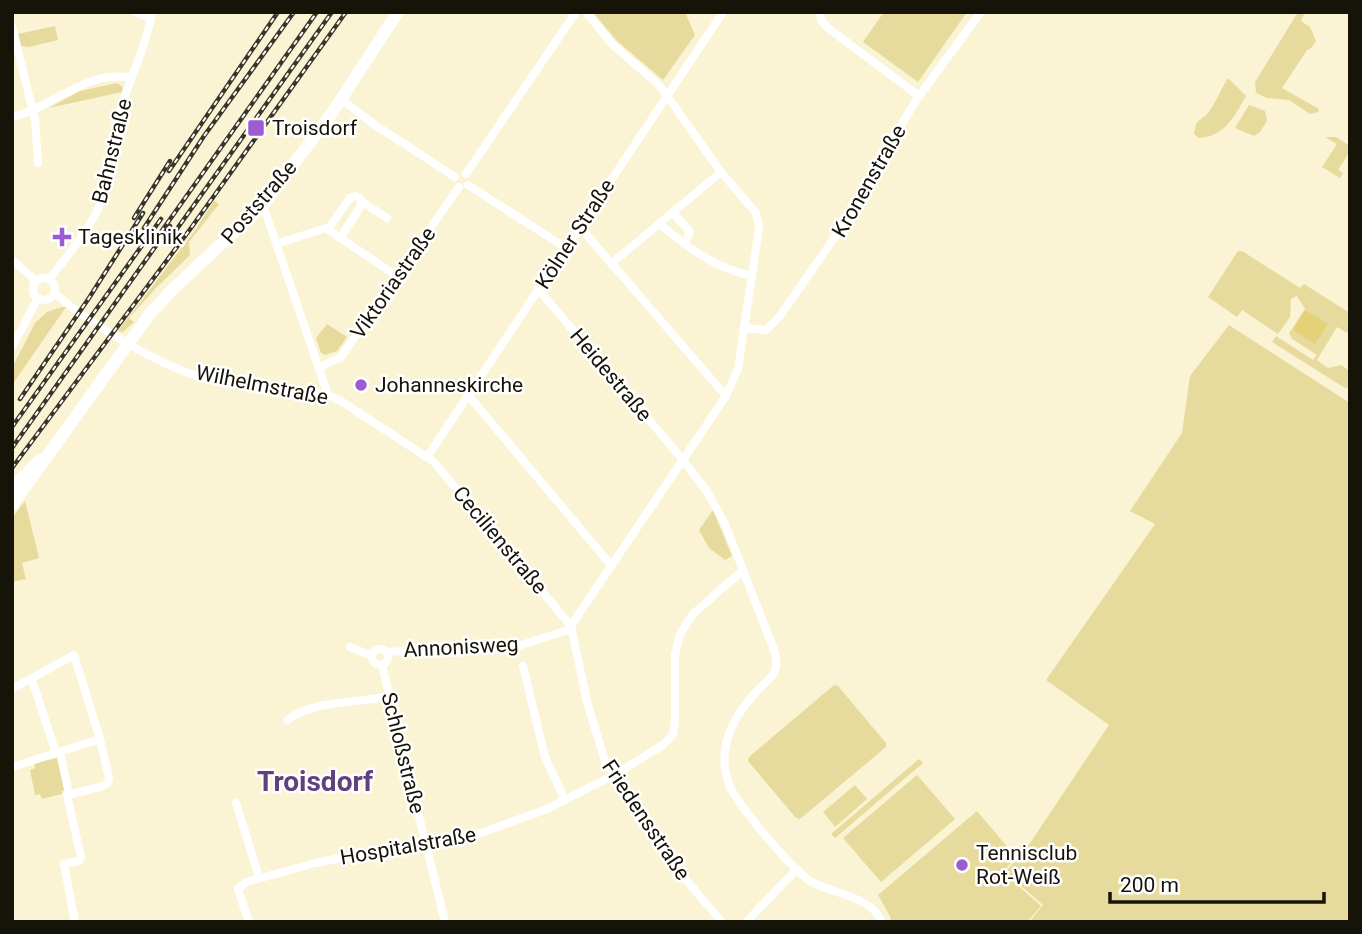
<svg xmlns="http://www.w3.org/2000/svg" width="1362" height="934" font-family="Roboto,sans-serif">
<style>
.green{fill:#e7da9d}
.water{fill:#e5d177}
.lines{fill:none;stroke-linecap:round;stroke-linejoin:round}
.street{stroke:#fff;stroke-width:8}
.primary{stroke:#fff;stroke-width:12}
.rail-casing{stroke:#393627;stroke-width:4.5}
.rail{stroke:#fff;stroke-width:2;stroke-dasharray:5;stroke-linecap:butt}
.poi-dot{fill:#9b5bd1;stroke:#fff;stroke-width:2.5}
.labels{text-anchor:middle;stroke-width:5;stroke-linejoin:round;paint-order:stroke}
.poi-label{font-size:21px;fill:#161308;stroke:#fff;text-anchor:start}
.street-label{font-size:21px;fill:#161308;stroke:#fff}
.district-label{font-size:28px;font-weight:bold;fill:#60417c;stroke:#fff}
</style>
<rect width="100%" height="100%" fill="#fbf4d4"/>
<g class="green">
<polygon points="593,12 685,12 695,35 663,80 617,41"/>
<polygon points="884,12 967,12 918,82 863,42"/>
<polygon points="1298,12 1305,12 1301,21 1310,27 1316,41 1311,48 1307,50 1282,88 1319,109 1318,112 1310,114 1289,100 1267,98 1256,93 1255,82"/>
<polygon points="55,26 58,40 29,47 21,46 18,34"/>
<path d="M 1228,78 L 1246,96 C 1235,116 1224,137 1199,138 L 1194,134 C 1196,120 1197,123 1206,115 C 1213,109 1222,87 1228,78 Z"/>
<polygon points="117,83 123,87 122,92 49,108 80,91"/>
<polygon points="1249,105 1265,111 1267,121 1260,132 1254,136 1235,128"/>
<polygon points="1325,137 1336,137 1350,146 1350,151 1338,170 1343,173 1340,178 1322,167 1337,144"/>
<polygon points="214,201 219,204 189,242 190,255 156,288 129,318 134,322 123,332 118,331 194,232"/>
<polygon points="1238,251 1242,251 1300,288 1304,284 1350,313 1350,329 1347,333 1337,327 1317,360 1328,368 1341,365 1350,371 1350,387 1345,388 1272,342 1276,336 1313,360 1317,355 1292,339 1289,333 1305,309 1297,296 1291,299 1290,317 1278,334 1242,310 1237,317 1208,297"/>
<polygon points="62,307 66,307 12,385 12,368 35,323 47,312"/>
<polygon points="327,324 347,337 337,351 325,355 321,353 316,338"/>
<polygon points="1229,325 1350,403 1350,922 1029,922 1043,905 1005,872 1028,846 1109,725 1046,680 1155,524 1130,511 1182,433 1190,376"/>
<polygon points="25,501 39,558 22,563 26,579 12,582 12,518"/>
<polygon points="713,510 732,556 725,560 709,548 699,530"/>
<polygon points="834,685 838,686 886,743 886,747 800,819 796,818 748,761 749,757"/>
<polygon points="57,758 65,790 62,791 62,794 42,799 40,794 35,795 30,770 35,768 34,763"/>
<polygon points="919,759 923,763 835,838 831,834"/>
<polygon points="917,775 955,819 881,882 843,838"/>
<polygon points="855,785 867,799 835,827 823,812"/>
<polygon points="977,811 1016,857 1003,872 1041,906 1027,922 890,922 891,918 878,895"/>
</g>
<polygon class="water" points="1305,310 1328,324 1315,344 1293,330"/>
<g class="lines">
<g class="street">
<polyline points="136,12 151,18"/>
<polyline points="820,12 821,20 828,28 919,96"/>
<polyline points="12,26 35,120 38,163"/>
<polyline points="341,99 375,125 455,177"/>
<path d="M 12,117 C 52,108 88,68 132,78"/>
<polyline points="466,174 576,12"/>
<polyline points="468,185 566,248"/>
<polyline points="361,201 387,218"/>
<polyline points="263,205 328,395"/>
<polyline points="673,213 690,232 684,244"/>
<path d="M 660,224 C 688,248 715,268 752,276"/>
<polyline points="580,227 726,396"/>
<polyline points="328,229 350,198 355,196 360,198 361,206 340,238"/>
<polyline points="276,244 326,228 398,277"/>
<polyline points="12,260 36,281"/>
<polyline points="611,264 721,172"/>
<circle cx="44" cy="289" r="11"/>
<path d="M 50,279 C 65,257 85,237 96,213 C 111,183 111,147 119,114 C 129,79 146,48 152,12"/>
<path d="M 538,289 L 683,460 L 706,490 L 725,524 L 771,642 C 775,652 779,663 774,673 C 770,680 761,686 756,692 C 732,718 716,749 729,784 C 736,804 793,870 810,881 C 834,895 870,895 882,922"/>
<path d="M 54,293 C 93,326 165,370 215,381 C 252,389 290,389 328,395 L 341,401 L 434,462 L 571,626"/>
<polyline points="744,328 766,330 780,316 857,205 887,147 919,96 981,12"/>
<polyline points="12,347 38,298"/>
<polyline points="318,368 341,357 459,187"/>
<polyline points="468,395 611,565"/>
<polyline points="427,457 723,12"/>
<polyline points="571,626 587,702 605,761 671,862 722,922"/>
<polyline points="350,647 372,656"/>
<circle cx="380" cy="657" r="8"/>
<polyline points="387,652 518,646 568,630 726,396 738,369 759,227 756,213 721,172 660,86 612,44 586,12"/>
<polyline points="382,665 445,922"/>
<polyline points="523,666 545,757 565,800"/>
<polyline points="32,680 56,753"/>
<polyline points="12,689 74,655 100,739 109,778 108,783 100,787 67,795 81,857 79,861 64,864 75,922"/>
<path d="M 287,720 C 317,699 355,704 389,696"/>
<polyline points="60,752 69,794"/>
<polyline points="12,767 100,739"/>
<polyline points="236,803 259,877"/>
<polyline points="249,922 238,889 246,882 315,863 410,845 435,845 481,833 547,809 614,775 663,745 673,734 675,721 675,655 680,634 693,614 743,570"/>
<polyline points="746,922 797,869"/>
</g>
<g class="primary">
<polyline points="12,487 41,459"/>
<polyline points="12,505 149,315 172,290 263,205 332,113 398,12"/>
</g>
<defs>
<g id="rail">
<polyline points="169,171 278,12"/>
<polyline points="134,218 170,161"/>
<polyline points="144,228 204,136 294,12"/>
<polyline points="161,232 317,12"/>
<polyline points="169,240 332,12"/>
<polyline points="20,399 89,298 143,213"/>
<polyline points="12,427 161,219"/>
<polyline points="12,448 170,226"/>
<polyline points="12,468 191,228 346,12"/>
</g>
</defs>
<use href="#rail" class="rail-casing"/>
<use href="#rail" class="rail"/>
</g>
<g class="poi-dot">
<rect x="247" y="119" width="18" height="18" rx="3.5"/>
<path d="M58.5 226.5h7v7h7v7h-7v7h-7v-7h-7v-7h7z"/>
<circle cx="361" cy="385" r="7"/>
<circle cx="962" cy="865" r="7"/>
</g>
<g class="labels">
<g class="poi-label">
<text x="272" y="135">Troisdorf</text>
<text x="78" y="244">Tagesklinik</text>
<text x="375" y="392">Johanneskirche</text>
<text x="976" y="860">Tennisclub<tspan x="976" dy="24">Rot-Weiß</tspan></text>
</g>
<g class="street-label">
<text transform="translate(112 151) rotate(-76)" y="7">Bahnstraße</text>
<text transform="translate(869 181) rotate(-60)" y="7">Kronenstraße</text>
<text transform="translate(259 202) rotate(-49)" y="7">Poststraße</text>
<text transform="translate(575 234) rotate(-57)" y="7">Kölner Straße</text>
<text transform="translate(393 283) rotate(-55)" y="7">Viktoriastraße</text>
<text transform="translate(611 375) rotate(50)" y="7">Heidestraße</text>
<text transform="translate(262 385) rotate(11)" y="7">Wilhelmstraße</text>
<text transform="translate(500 540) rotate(50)" y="7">Cecilienstraße</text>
<text transform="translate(461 647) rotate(-3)" y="7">Annonisweg</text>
<text transform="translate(403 753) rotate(76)" y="7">Schloßstraße</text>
<text transform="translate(646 820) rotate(56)" y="7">Friedensstraße</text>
<text transform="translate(408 846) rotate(-10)" y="7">Hospitalstraße</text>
</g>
<g class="district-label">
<text x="315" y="791">Troisdorf</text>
</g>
</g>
<rect width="1362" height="934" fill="none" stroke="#161308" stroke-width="28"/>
<path d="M1110 892v10h214v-10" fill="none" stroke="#161308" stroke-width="3.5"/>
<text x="1120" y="892" font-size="21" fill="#161308" stroke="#ffffff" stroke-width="5" paint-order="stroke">200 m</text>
</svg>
